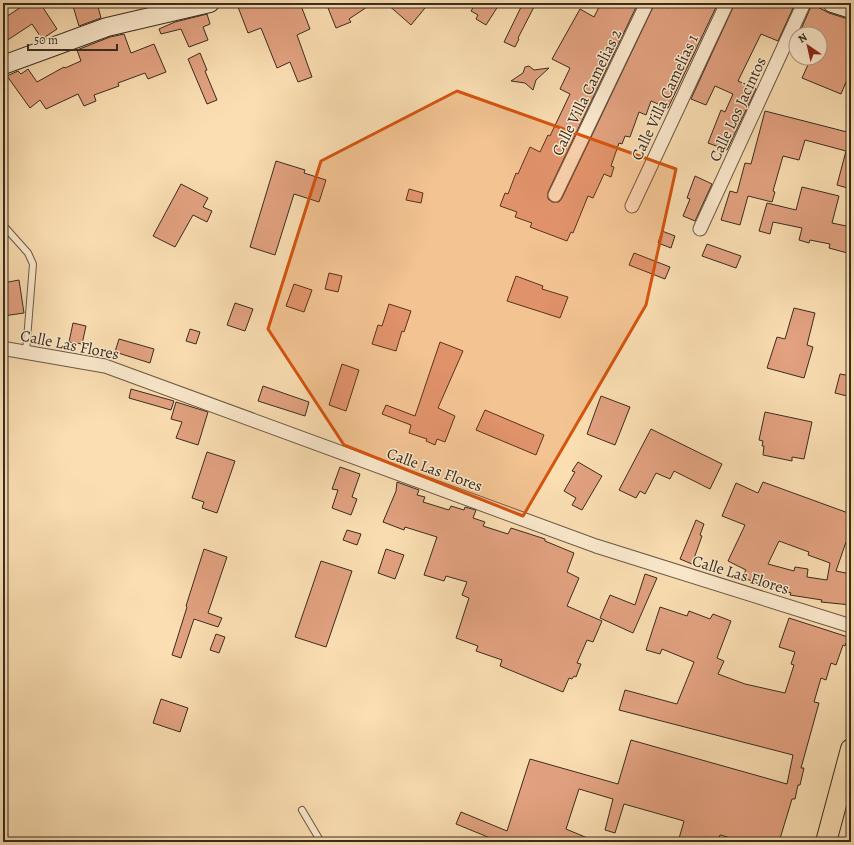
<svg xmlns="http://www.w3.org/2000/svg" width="854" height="845" font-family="Alegreya,serif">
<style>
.building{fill:#e3a281;stroke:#392c20;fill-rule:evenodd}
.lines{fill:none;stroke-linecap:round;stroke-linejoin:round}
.lane-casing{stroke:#6a5945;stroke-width:8}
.street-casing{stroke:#6a5945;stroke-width:15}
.secondary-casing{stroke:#392c20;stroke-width:20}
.primary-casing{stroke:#392c20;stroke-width:22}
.lane{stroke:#fceace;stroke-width:6}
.street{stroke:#fceace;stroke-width:13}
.secondary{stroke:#fceace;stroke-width:18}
.primary{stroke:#fbdfb3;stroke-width:20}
.marked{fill:#d6540e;fill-opacity:0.2;stroke:#d6540e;stroke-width:3;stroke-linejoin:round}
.labels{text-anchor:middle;stroke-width:3;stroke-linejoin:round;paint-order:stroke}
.street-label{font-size:16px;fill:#392c20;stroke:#fceace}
</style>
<rect width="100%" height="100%" fill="#fbdfb3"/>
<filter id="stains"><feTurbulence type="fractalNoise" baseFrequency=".005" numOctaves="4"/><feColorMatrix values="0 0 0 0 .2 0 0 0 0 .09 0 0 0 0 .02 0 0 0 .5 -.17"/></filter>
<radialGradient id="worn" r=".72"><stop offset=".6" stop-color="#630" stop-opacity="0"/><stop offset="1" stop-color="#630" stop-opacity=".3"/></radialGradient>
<g class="building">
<polygon points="18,3 40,3 57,29 42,39 32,24 3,43 3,19 21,7"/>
<polygon points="72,3 97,3 101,18 79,26"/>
<polygon points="250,3 251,6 260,3 300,3 310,29 297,35 312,77 298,82 290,62 277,68 261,28 248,33 238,7"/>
<polygon points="326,3 373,3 349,19 351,22 336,28"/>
<polygon points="386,3 419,3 425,8 411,25"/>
<polygon points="476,3 500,3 486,25 476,19 478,15 471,11"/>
<polygon points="523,3 536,3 518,38 519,39 515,47 504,42"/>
<polygon points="601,3 638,3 548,192 548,199 552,202 559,202 562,198 655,3 669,8 671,3 682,6 684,3 718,3 668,108 651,101 646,115 639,112 630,137 625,136 622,144 619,143 611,166 614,167 611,177 604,174 593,198 588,196 573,233 571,232 567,241 530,227 532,223 515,217 517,212 500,206 505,193 508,194 516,173 518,174 530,147 540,152 548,135 550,136 570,94 560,89 570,68 552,59 580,9 594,17"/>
<polygon points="735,3 783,3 793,8 778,41 761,34 738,81 756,89 727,150 708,143 721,110 725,112 733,94 715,86 706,105 691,99"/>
<polygon points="812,4 829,13 851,20 851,70 841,94 802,78 811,58 820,58 820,34 799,34"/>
<polygon points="207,14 210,24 203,27 208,40 189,47 181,29 161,34 159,29 175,22"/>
<polygon points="124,34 131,53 154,44 166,72 148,79 145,73 118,83 119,86 94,95 96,101 84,106 78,94 46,109 40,100 30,108 7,76 18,71 21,74 28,69 37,82 64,67 65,68 81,61 77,50 110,37"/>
<polygon points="200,53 207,70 205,71 217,100 207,104 188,59"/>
<polygon points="529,66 534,70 549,68 536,80 533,90 525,83 511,81 523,73 525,67"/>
<polygon points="765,111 851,133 851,189 837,185 846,151 805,140 799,160 783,156 773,191 775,192 772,202 748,196 740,225 721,220 730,191 737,193 745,163 751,164"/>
<polygon points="276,161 305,170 304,173 326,180 319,202 294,194 275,255 250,247"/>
<polygon points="695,176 712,184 695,221 683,216 690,199 687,198"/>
<polygon points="181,184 208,198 203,207 212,211 207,222 193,215 175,247 153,236"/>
<polygon points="802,187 839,196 832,223 851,227 851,254 829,248 830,244 810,240 809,243 799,240 802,228 773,222 770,234 759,231 767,203 796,210"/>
<polygon points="409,189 423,193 421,203 406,200"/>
<polygon points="662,231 675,236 671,248 658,243"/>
<polygon points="707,244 741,256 736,268 702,256"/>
<polygon points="634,253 670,267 665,279 629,265"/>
<polygon points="329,273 342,276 338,292 325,289"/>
<polygon points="516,276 543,286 542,289 568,297 560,318 507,301"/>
<polygon points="19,280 24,313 3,316 3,283"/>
<polygon points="294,284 312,290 304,312 286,306"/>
<polygon points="235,303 253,309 245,331 227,325"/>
<polygon points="389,304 411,311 404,332 402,331 396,351 372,344 378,325 382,326"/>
<polygon points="794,308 815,313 807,345 813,347 804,378 767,368 777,337 785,339"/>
<polygon points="73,323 86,326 82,344 69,342"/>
<polygon points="190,329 200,332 196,344 186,341"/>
<polygon points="119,339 154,349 150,363 115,352"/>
<polygon points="440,342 463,351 438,408 455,416 445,442 437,439 435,445 426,441 427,439 409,433 411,425 382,414 386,405 415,416"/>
<polygon points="342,364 359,370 346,411 329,405"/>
<polygon points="840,374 851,376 851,397 835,393"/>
<polygon points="263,386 309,402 305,416 258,401"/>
<polygon points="131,389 174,401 171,410 129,398"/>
<polygon points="601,396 630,407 615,445 587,434"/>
<polygon points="176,402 208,412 198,445 176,438 182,422 171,419"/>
<polygon points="485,410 544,435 536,455 476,430"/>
<polygon points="765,412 812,422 804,459 792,457 792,461 763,455 764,446 762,446 763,441 759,440"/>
<polygon points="651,429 722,464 710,489 674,471 670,479 656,473 645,494 640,491 636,498 619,490"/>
<polygon points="207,452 235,461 217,513 202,508 204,502 192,498"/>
<polygon points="578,462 602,476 582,510 572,505 576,498 564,491 575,472 572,471"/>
<polygon points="340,467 360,474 352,497 357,499 351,515 332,508 338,490 332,489"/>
<polygon points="397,482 419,490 417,495 425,497 423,502 449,510 451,506 464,510 465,507 476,510 473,518 485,522 483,526 508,534 511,528 545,539 545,541 574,553 567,572 579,578 567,606 602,621 593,642 587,640 577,663 581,664 576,677 574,676 572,679 569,678 563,692 500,666 502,660 476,651 478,646 456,638 469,598 462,595 467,582 446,576 444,581 424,575 437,537 405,527 404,530 383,522 396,491"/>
<path d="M 763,482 L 851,514 L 851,544 L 846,542 L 836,571 L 851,574 L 851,605 L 821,602 L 822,600 L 790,595 L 791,593 L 756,583 L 742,577 L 746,570 L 728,561 L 745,525 L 722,516 L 736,483 L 758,493 ZM 779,541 L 809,552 L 808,555 L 830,563 L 827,580 L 807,577 L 808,569 L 795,567 L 794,571 L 768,564 Z"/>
<polygon points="696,520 704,524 700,535 702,536 692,564 680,559"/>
<polygon points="347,530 361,534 357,545 343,540"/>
<polygon points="204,549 227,557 208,613 222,618 218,627 194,619 181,658 172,655 187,607 186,606"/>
<polygon points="386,549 404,555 395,579 378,573"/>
<polygon points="321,561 352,571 326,647 295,637"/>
<polygon points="645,574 657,578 633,633 600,618 610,595 635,605"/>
<polygon points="660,607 687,616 689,611 710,619 713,614 731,621 717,658 724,661 718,674 745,684 785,693 794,665 791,664 795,652 779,647 789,618 848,637 845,646 843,645 836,665 831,663 826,680 821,678 814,702 819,703 801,768 804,768 800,785 798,785 795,799 792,799 779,842 746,842 720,835 718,842 678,842 684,821 624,804 615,833 605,830 613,799 579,789 566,829 597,842 500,842 456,824 461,812 507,831 530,759 618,784 631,740 787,784 793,755 619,710 625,690 677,704 694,662 662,649 660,654 646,650"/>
<polygon points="216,634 225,637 219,653 210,650"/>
<polygon points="161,699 188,708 180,732 153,723"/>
</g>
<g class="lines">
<defs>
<g id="lane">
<polyline points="3,225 28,253 33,264 26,352"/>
<polyline points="302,810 321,842"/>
</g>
<g id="street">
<polyline points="555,195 647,3"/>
<polyline points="632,206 727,3"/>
<polyline points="700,229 804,3"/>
<polyline points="3,351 7,349 105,366 596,546 851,626"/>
</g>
<g id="secondary">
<polyline points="832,3 851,9"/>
<polyline points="3,65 107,27 210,3"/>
</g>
<polyline id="primary" points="826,842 851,749"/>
</defs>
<use href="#lane" class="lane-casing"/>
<use href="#street" class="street-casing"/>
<use href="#secondary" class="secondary-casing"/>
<use href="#primary" class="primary-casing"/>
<use href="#lane" class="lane"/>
<use href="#street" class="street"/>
<use href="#secondary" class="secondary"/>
<use href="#primary" class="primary"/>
</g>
<path class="marked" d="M 457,91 L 676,169 L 646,305 L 523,516 L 344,445 L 268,329 L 321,161 Z"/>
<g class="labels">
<g class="street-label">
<text transform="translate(586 92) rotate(-64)" y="6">Calle Villa Camelias 2</text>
<text transform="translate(664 97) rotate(-65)" y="6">Calle Villa Camelias 1</text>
<text transform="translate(737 109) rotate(-65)" y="6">Calle Los Jacintos</text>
<text transform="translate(70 344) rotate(11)" y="6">Calle Las Flores</text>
<text transform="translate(435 469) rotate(20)" y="6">Calle Las Flores</text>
<text transform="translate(741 574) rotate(17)" y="6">Calle Las Flores</text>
</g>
</g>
<rect width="854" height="845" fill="none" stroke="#fbdfb3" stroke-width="16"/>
<rect x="4" y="4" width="846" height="837" fill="none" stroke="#392c20" stroke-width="2"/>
<rect x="8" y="8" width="838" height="829" fill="none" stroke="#392c20"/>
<g transform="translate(808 46) rotate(326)"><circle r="19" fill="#fceace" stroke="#ae9e88"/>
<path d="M0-3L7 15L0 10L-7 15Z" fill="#8f2418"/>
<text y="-6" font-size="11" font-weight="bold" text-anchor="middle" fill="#392c20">N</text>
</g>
<path d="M28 44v6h89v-6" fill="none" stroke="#392c20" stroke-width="2"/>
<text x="34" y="44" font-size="12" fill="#392c20" stroke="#fceace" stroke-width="3" paint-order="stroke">50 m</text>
<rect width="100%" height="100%" filter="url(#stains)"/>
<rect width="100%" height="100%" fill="url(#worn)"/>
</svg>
